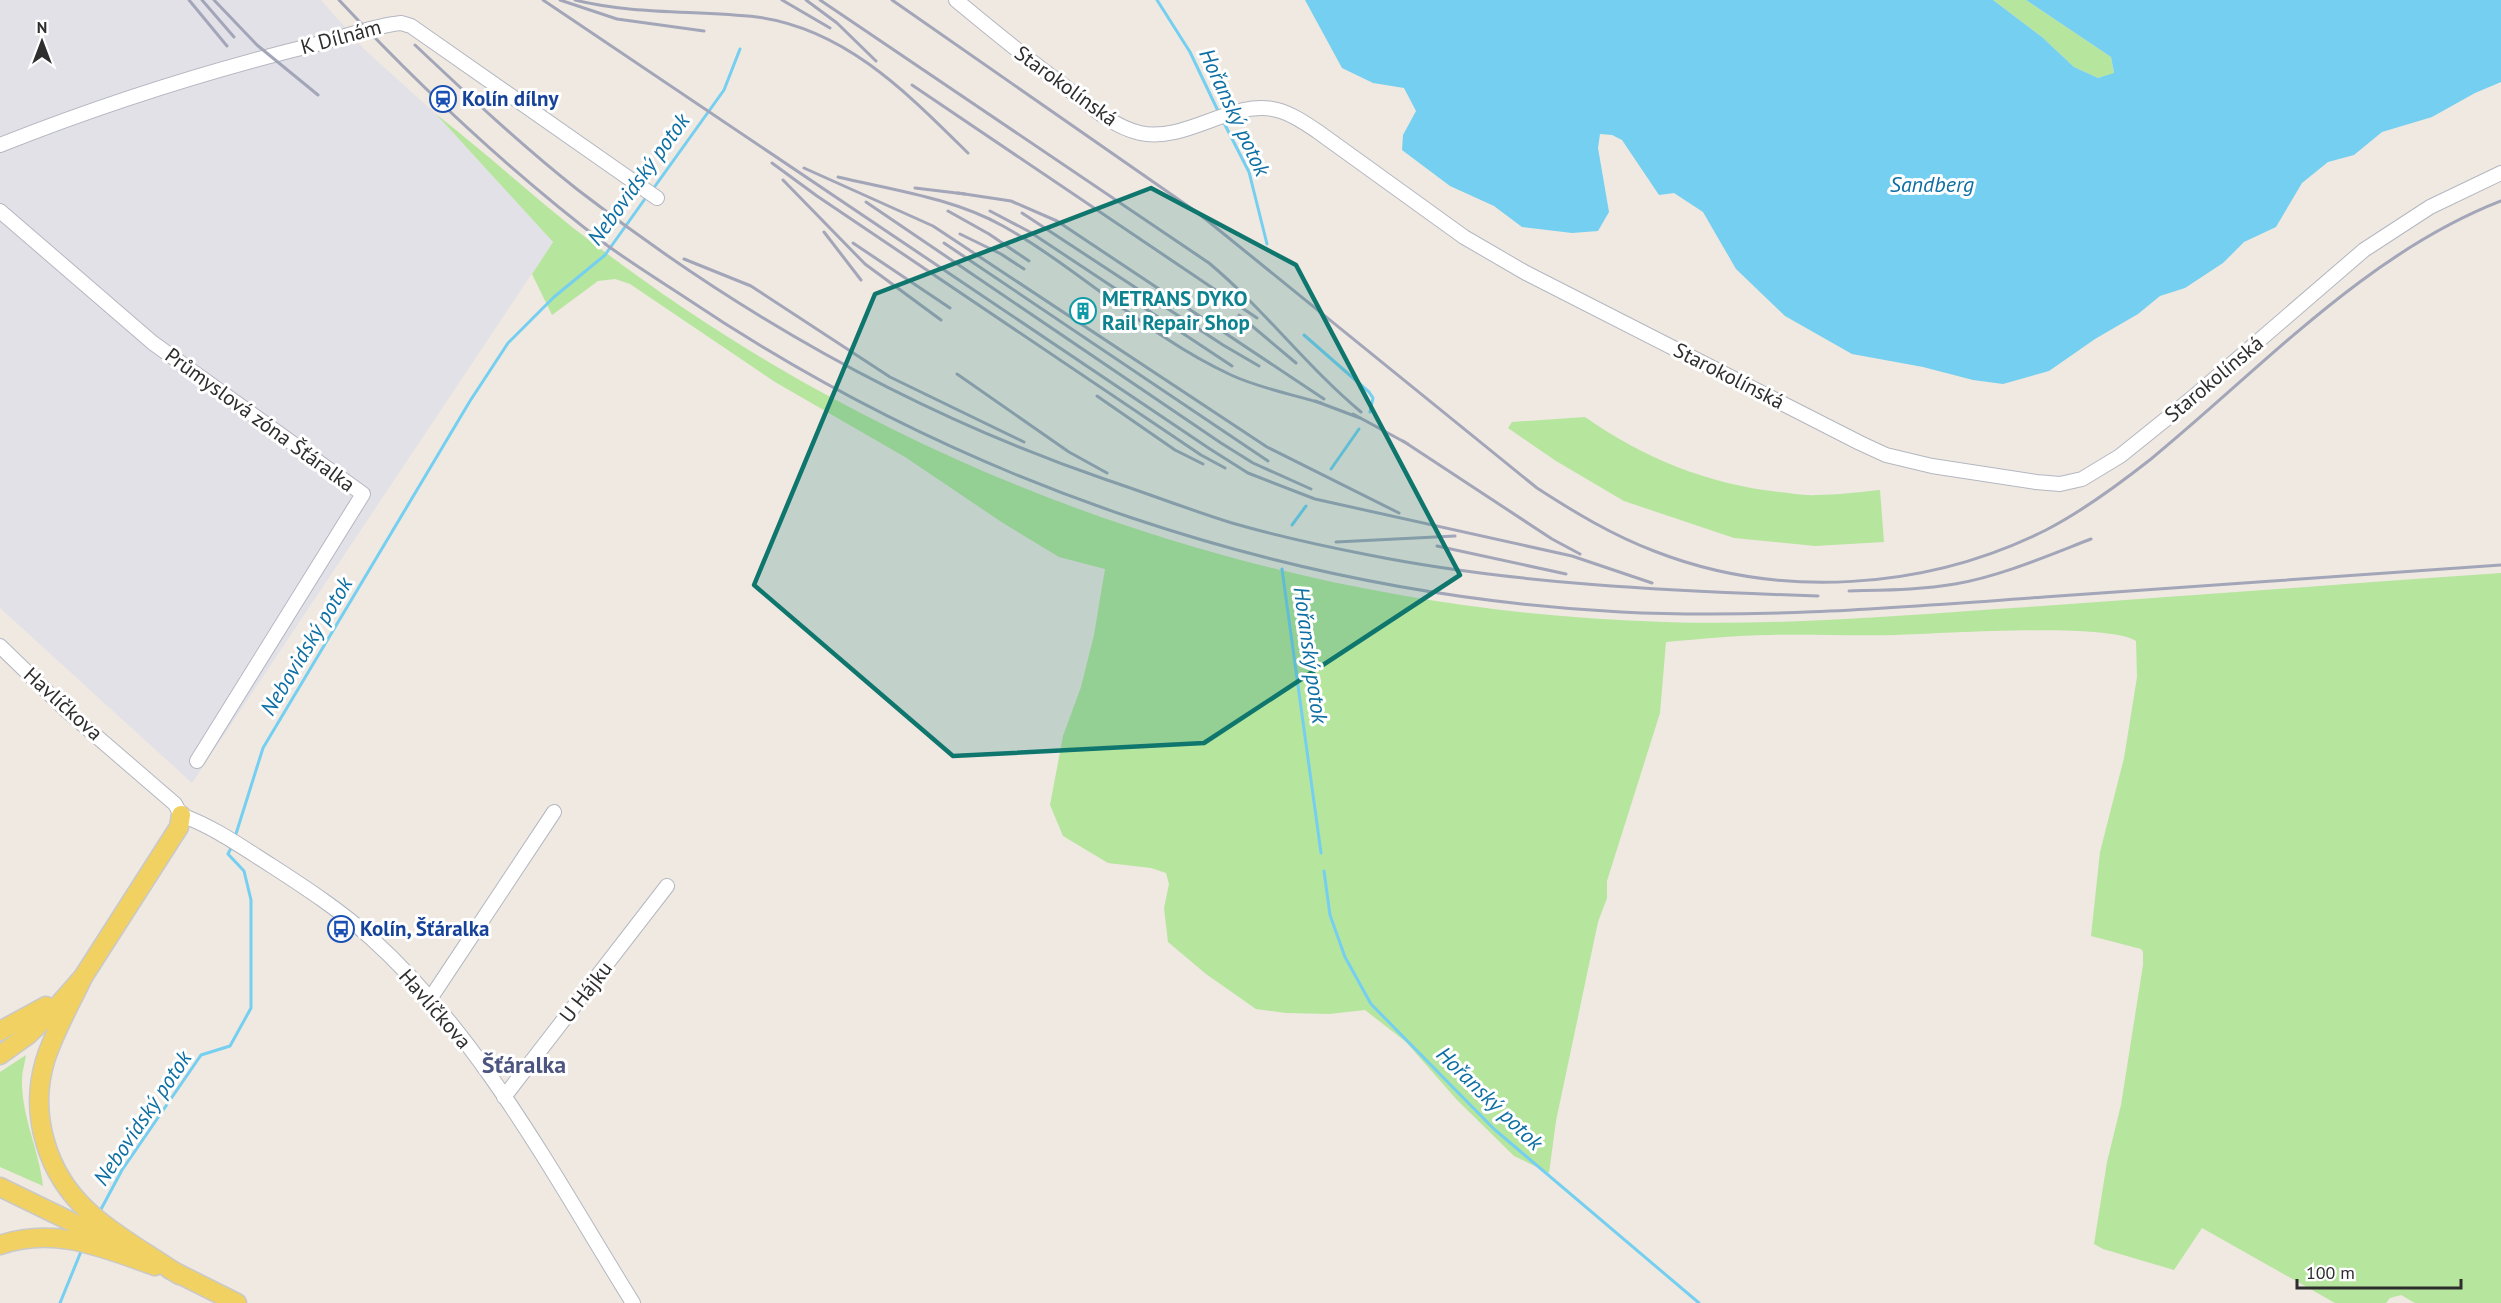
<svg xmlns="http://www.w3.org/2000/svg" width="2501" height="1303" font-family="'PT Sans',sans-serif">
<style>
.industrial{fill:#e3e1e8}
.green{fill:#b6e59e}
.water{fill:#75cff0}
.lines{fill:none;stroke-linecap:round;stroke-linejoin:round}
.stream{stroke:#75cff0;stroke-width:3}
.minor-casing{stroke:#b4b7c1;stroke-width:16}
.major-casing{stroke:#c9c9c9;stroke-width:21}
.minor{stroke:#fff;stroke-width:14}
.major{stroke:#f2d163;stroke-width:18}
.rail{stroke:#a3a6b8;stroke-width:3}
.marked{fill:#0f766e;fill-opacity:0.2;stroke:#0f766e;stroke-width:4.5;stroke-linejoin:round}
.labels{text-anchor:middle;stroke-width:6;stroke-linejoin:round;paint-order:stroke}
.street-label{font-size:21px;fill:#2e2e2e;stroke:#fff}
.transit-label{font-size:21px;font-weight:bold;fill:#164399;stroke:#fff;text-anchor:start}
.culture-label{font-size:21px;font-weight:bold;fill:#0d838f;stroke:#fff;text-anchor:start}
.water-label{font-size:22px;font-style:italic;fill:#0d6fa3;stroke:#fff}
.quarter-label{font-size:24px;font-weight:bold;fill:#4d5680;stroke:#fff}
</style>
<rect width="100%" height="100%" fill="#efe9e1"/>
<polygon class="industrial" points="0,0 321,0 365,50 436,114 553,242 192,783 0,608"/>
<g class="green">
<polygon points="1993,0 2026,0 2111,57 2114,74 2098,78 2074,67 2042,37"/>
<path d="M 436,114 C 482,150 526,190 572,227 C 636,277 703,323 772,364 C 1041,523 1352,613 1664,622 C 1785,626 1907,615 2028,607 C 2185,596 2343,584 2501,573 L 2501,1303 L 2415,1303 L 2401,1295 L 2390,1298 L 2386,1303 L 2335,1303 L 2202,1228 L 2174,1270 L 2103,1249 L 2094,1244 L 2107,1162 L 2121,1105 L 2143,965 L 2143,952 L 2141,949 L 2091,936 L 2100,852 L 2124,758 L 2137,677 L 2136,641 C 2106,622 1939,634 1895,635 C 1853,636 1812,634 1771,635 C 1736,635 1701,639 1666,642 L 1660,713 L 1607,881 L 1607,898 L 1598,922 L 1556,1121 L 1549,1173 L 1514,1156 L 1457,1100 L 1406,1042 L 1365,1010 L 1329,1014 L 1286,1013 L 1256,1009 L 1206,974 L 1168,942 L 1164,908 L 1169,884 L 1166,873 L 1151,868 L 1108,863 L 1063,836 L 1050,805 L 1063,736 L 1081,687 L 1094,635 L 1105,569 L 1059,557 L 1003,523 L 905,457 L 775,382 L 630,284 L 615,279 L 598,281 L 552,315 L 532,274 L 553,242 Z"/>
<path d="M 1585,417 C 1644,458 1707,484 1779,492 C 1791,493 1804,496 1816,495 C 1837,495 1859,492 1880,490 L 1884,542 L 1815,546 L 1734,538 L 1624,501 L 1556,461 L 1508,428 L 1512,422 Z"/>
<path d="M 26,1055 C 25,1063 22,1071 22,1079 C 21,1115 39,1150 43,1186 L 0,1167 L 0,1072 Z"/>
</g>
<polygon class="water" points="1305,0 1993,0 2042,37 2074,67 2098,78 2114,73 2111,57 2026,0 2501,0 2501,82 2475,93 2432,117 2382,132 2354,155 2328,162 2302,183 2276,227 2244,242 2223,263 2185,288 2160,296 2138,314 2095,339 2049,371 2003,384 1973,380 1923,367 1852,354 1785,316 1736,269 1703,212 1674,193 1659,195 1622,140 1612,135 1600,134 1598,148 1609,212 1598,231 1572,233 1522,227 1494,206 1450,186 1402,150 1403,135 1416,111 1404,88 1373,83 1342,68"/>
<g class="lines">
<g class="stream">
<polyline points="1157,0 1190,52 1219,113"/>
<polyline points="1222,119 1249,172 1267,244"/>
<polyline points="653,189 724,90 740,49"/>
<polyline points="1304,335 1369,392 1373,398 1370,412"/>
<polyline points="1331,469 1359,429"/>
<polyline points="1292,525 1306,506"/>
<polyline points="1282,569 1321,853"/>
<polyline points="235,837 263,748 470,401 508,343 554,297 605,255 647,196"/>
<polyline points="1324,871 1330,915 1345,957 1371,1004 1494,1129 1699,1303"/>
<polyline points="99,1213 122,1170 201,1055 230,1046 251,1008 251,900 244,871 228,854 232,846"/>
<polyline points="60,1303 82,1249"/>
</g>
<defs>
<g id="minor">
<path d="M 956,0 C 991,29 1026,58 1063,85 C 1086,103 1111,126 1140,133 C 1187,143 1233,98 1277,110 C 1292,114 1305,123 1317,131 L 1464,237 L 1526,273 L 1860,443 L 1886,455 L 1932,466 L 2036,482 L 2060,484 L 2082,479 L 2120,456 L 2191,399 L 2364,250 L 2430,207 L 2501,173"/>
<path d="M 0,145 C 101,105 207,71 313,45 C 342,38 372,26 401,23 L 411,26 L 657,198"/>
<polyline points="0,211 153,343 363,494 197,761"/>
<path d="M 0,646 L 66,710 L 175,804 L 181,815 C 214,827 242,847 272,866 C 306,888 341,911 371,938 C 482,1038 555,1178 633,1303"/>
<polyline points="430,999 554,812"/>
<polyline points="504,1097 667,886"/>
</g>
<g id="major">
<path d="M 83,977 C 70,1005 54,1032 45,1061 C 29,1115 47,1174 89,1212 C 115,1236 149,1254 179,1275"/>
<polyline points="0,1031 46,1006"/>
<polyline points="0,1055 28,1035 55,1009 83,977 179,827 181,815"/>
<polyline points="0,1187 117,1244"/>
<path d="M 0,1245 C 55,1226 103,1248 155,1266"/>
<polyline points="169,1269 237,1303"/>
</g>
</defs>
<use href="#minor" class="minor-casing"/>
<use href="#major" class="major-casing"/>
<use href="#minor" class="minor"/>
<use href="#major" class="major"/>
<g class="rail">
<polyline points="189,0 227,46"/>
<polyline points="202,0 234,37"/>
<polyline points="214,0 257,45 318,95"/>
<path d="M 339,0 C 422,89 511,172 608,246 C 633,264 660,281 686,298 C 962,484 1288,594 1621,612 C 1762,619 1903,607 2044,597 C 2196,586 2349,576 2501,565"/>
<polyline points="543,0 1210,449 1248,473 1315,499 1572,556 1652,583"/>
<polyline points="560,0 617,19 704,31"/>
<path d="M 575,0 C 635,15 697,10 757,17 C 846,29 908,94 968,153"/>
<polyline points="782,0 830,28"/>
<polyline points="806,0 837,23 876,61"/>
<path d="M 820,0 L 1209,263 C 1264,309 1306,366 1361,412"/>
<path d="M 892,0 L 1198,213 L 1537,488 C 1574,512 1612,535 1654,551 C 1779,600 1926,590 2046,530 C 2083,511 2118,485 2151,459 C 2262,368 2365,254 2501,201"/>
<path d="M 415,45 C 468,95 521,145 578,190 C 739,315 914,414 1107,480 C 1149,494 1190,510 1232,523 C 1277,536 1323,546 1369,555 C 1514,584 1670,591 1818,596"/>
<polyline points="912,85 1257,318"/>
<polyline points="772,163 817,196 1201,455 1225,468"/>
<polyline points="804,168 933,226 1267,447 1399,513"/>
<path d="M 838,177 C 893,190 953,198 1003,226 C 1081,270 1148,337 1231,375 C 1259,388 1291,394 1321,403"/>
<polyline points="783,180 865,264 941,320"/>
<polyline points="915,188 965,194"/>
<polyline points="958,193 1011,201 1057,221 1324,399"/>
<polyline points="866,202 1221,443 1253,463 1311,489"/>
<polyline points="948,211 989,234 1029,261"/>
<polyline points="990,211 1030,232 1232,366"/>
<polyline points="1022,213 1223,345 1259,366"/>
<polyline points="824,232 861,280"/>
<polyline points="960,234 1001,254 1024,269"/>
<polyline points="853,243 950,308"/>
<polyline points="944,243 1268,461"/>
<polyline points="684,259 751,286 890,377 1024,442"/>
<polyline points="1239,315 1296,363"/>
<polyline points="957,374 1069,452 1107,473"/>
<polyline points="1097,396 1175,450 1203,464"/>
<polyline points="1315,401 1360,418"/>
<polyline points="1353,414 1408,444"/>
<polyline points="1403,441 1552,539 1580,554"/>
<polyline points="1336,542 1455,536"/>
<polyline points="1437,546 1566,574"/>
<path d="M 1849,591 C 1884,590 1920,590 1955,584 C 2001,576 2047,556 2091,539"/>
</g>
</g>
<path class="marked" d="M 1151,188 L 1296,265 L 1460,575 L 1204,743 L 953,756 L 754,585 L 875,294 Z"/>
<defs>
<symbol id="station-ring" viewBox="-11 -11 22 22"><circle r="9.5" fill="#fff" stroke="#1a4fb4" stroke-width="1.5"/><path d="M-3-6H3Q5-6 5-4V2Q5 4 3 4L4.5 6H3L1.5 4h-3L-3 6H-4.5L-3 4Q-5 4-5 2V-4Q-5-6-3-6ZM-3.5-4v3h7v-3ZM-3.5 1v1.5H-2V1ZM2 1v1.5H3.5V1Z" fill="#1a4fb4"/></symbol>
<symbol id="building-ring" viewBox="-11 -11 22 22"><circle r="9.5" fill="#fff" stroke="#0f9aa8" stroke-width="1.5"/><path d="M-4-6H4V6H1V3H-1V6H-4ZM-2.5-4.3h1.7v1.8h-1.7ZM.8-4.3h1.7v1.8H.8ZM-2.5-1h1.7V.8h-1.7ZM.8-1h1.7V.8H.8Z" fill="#0f9aa8"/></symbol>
<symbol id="bus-ring" viewBox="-11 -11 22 22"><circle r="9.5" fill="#fff" stroke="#1a4fb4" stroke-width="1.5"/><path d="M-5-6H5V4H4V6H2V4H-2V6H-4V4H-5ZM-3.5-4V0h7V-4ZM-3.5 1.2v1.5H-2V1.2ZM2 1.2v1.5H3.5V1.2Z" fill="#1a4fb4"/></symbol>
</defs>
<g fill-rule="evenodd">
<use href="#station-ring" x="428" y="84" width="30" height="30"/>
<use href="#building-ring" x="1068" y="296" width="30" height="30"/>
<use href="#bus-ring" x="326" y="914" width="30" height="30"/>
</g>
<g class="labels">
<g class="street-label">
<text transform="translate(341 37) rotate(-15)" y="7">K Dílnám</text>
<text transform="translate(1066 86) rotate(36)" y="7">Starokolínská</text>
<text transform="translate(1729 376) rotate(27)" y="7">Starokolínská</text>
<text transform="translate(2214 379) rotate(-40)" y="7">Starokolínská</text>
<text transform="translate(260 420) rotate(36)" y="7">Průmyslová zóna Šťáralka</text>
<text transform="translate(63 704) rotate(42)" y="7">Havlíčkova</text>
<text transform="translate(586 992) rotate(-52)" y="7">U Hájku</text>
<text transform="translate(435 1009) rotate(49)" y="7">Havlíčkova</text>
</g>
<g class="transit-label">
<text x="462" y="106">Kolín dílny</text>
<text x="360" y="936">Kolín, Šťáralka</text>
</g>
<g class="culture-label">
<text x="1102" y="306">METRANS DYKO<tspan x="1102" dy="24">Rail Repair Shop</tspan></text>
</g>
<g class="water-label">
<text transform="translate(1235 112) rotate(65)" y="8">Hořanský potok</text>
<text transform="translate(638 179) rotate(-54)" y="8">Nebovidský potok</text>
<text x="1932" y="192">Sandberg</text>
<text transform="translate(306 646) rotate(-59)" y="8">Nebovidský potok</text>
<text transform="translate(1311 655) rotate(82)" y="8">Hořanský potok</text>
<text transform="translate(1490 1098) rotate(44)" y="8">Hořanský potok</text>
<text transform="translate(142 1118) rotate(-56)" y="8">Nebovidský potok</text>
</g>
<g class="quarter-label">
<text x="524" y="1073">Šťáralka</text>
</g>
</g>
<g transform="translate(42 42)" stroke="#ffffff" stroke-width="4.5" paint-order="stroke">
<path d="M0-4.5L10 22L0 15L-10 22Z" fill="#2e2e2e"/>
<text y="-9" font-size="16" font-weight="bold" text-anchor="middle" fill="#2e2e2e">N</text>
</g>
<path d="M2297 1279v9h164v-9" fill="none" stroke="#2e2e2e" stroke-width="3"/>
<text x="2306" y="1279" font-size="18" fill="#2e2e2e" stroke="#ffffff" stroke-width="4.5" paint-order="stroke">100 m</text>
</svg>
